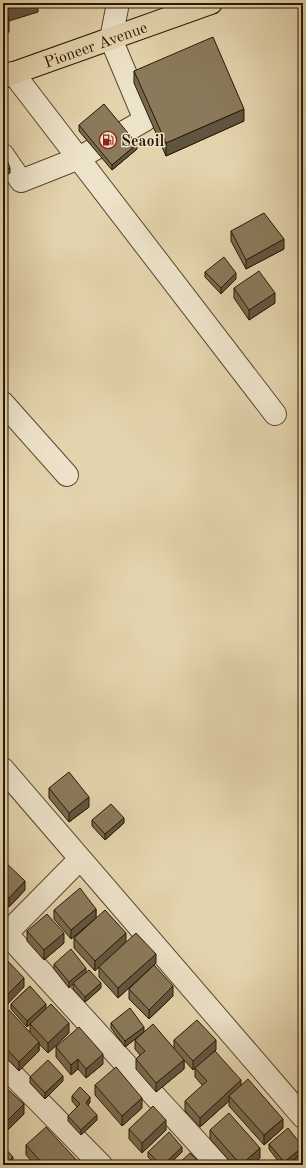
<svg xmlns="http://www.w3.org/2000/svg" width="306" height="1168" font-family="'Old Standard TT',serif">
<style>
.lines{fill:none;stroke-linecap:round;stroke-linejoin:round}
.minor-casing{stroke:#57482e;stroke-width:24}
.highway-casing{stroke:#281903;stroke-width:24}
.minor{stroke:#ede3ca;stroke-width:22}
.highway{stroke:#e4d4ad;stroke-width:22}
.wall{fill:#77694e;stroke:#281903}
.shaded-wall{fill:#615540;stroke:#281903}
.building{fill:#8a7a5b;stroke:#281903}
.labels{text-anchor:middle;stroke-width:3;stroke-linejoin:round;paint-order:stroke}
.street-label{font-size:16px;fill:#281903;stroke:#ede3ca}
.poi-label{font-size:16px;font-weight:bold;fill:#281903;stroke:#ede3ca;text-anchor:start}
</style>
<rect width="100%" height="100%" fill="#e4d4ad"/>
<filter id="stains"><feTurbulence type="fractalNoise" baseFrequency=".005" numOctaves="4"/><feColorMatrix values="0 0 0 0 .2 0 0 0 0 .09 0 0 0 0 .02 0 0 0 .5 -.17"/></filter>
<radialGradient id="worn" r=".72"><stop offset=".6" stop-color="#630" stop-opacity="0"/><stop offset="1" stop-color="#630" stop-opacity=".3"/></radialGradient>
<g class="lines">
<defs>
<g id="minor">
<polyline points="13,73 275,414"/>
<polyline points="3,155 21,181 79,158 145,120 111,39 118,3"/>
<polyline points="3,403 67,475"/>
<polyline points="3,769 303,1117"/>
<polyline points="3,930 218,1165"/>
<polyline points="3,937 80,859"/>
<polyline points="3,1065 101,1165"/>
</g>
<g id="highway">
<path id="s1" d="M 3,77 L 211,3"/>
</g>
</defs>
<use href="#minor" class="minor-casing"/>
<use href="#highway" class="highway-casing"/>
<use href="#minor" class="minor"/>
<use href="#highway" class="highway"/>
</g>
<g class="wall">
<polygon points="134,71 244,121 166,156 134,83"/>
<polygon points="79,125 137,149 112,170 79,131"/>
<polygon points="231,231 284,249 246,269 231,241"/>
<polygon points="205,272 236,279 221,294 205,277"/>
<polygon points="234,288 275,303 249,320 234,298"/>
<polygon points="49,788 89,807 69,822 49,798"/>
<polygon points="92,820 124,823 105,840 92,826"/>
<polygon points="3,860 25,890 9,907 3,901"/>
<polygon points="96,909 95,971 74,948 74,938 93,921 71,939 54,919 54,910"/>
<polygon points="27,931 64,943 44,960 27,941"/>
<polygon points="156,963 118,998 99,977 99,967"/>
<polygon points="54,964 86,972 101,988 85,1002 73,989 73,984 69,988 54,969"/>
<polygon points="30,986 27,1027 11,1009 11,1004"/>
<polygon points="129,989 173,996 149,1019 129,999"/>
<polygon points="3,1015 30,1032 30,1024 69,1033 48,1053 39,1044 39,1051 19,1071 3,1055"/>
<polygon points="111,1023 144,1032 125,1047 111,1028"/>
<polygon points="135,1040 174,1049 174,1040 216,1050 208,1056 241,1085 283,1128 264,1145 229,1106 229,1101 200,1127 185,1111 185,1101 203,1086 195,1077 195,1068 193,1070 184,1060 184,1069 156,1092 136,1069 136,1059 140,1055 135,1049"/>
<polygon points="56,1047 103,1064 86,1078 78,1069 71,1075 56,1057"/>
<polygon points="30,1077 63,1081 45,1099 30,1083"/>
<polygon points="95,1085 142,1108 122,1126 95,1095"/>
<polygon points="3,1090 24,1114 4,1134 3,1132"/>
<polygon points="72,1096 90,1102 88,1105 97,1120 81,1135 68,1121 68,1116 77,1107 72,1101"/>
<polygon points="129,1129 166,1130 142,1153 129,1139"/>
<polygon points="210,1130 260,1158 251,1165 233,1165 210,1139"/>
<polygon points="269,1144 287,1165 281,1165 269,1149"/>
<polygon points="26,1145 80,1165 35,1165 26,1155"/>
<polygon points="148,1152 182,1152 168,1165 156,1165 148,1157"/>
</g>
<g class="shaded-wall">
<polygon points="28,3 38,3 38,12 9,21 9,32 3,34 3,22 6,9"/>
<polygon points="244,109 244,121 166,156 166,143"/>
<polygon points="137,144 137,149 112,170 112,165"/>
<polygon points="10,168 10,173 3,176 3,171"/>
<polygon points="284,239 284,249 246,269 246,260"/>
<polygon points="236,273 236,279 221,294 221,288"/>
<polygon points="275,293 275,303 249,320 249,310"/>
<polygon points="89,797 89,807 69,822 69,813"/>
<polygon points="124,818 124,823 105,840 105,834"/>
<polygon points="25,881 25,890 9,907 9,898"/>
<polygon points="96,909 96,918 71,939 71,930"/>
<polygon points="64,933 64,943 44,960 44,950"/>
<polygon points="126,933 126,942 95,971 95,961"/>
<polygon points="156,954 156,963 118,998 118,988"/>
<polygon points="86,968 86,973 69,988 69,982"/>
<polygon points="24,978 24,987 3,1009 3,999"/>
<polygon points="101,983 101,988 85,1002 85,997"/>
<polygon points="173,986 173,996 149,1019 149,1010"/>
<polygon points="46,1004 46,1009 27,1027 27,1021"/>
<polygon points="69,1023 69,1033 48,1053 48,1043"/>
<polygon points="144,1027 144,1032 125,1047 125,1041"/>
<polygon points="216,1040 216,1050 193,1070 193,1061"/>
<polygon points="39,1042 39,1051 19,1071 19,1062"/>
<polygon points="103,1054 103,1064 86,1078 86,1069"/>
<polygon points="78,1059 78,1069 71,1075 71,1065"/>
<polygon points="184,1060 184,1069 156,1092 156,1083"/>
<polygon points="63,1076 63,1081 45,1099 45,1093"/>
<polygon points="241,1080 241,1090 229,1096 229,1101 200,1127 200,1118"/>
<polygon points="90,1097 90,1102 86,1108 86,1103"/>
<polygon points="142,1098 142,1108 122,1126 122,1116"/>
<polygon points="24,1104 24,1114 4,1134 4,1124"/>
<polygon points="97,1115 97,1120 81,1135 81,1130"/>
<polygon points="283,1119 283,1128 264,1145 264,1135"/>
<polygon points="166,1120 166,1130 142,1153 142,1143"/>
<polygon points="182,1147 182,1152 168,1165 163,1165"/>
<polygon points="303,1147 303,1152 287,1165 284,1165 284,1162"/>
<polygon points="260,1148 260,1158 251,1165 241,1165"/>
<polygon points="13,1157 13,1162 10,1165 5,1165"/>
</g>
<g class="building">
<polygon points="3,3 28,3 6,9 9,20 3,22"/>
<polygon points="213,37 244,109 166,143 134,71"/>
<polygon points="104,104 137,144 112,165 79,125"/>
<polygon points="3,149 10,168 3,171"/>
<polygon points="264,213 284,239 246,260 231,231"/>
<polygon points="224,257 236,273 221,288 205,272"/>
<polygon points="259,271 275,293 249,310 234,288"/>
<polygon points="69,772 89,797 69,813 49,788"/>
<polygon points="111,804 124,818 105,834 92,820"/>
<polygon points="3,860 25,881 9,898 3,892"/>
<polygon points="80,888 96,909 71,930 54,910"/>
<polygon points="105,910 126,933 95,961 74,938"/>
<polygon points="47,914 64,933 44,950 27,931"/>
<polygon points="136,933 156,954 118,988 99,967"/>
<polygon points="71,949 86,968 69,982 54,964"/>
<polygon points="3,956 24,978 3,999"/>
<polygon points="154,965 173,986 149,1010 129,989"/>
<polygon points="89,970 101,983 85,997 73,983"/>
<polygon points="30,986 46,1004 27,1021 11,1004"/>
<polygon points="51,1004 69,1023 48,1043 30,1024"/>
<polygon points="130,1008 144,1027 125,1041 111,1023"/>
<polygon points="9,1010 39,1042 19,1062 3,1045 3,1015"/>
<polygon points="197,1020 216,1040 193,1061 174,1040"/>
<polygon points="153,1024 184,1060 156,1083 136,1059 145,1051 135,1040"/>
<polygon points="79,1027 103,1054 86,1069 78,1059 71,1065 56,1047"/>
<polygon points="215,1051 241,1080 200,1118 185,1101 207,1081 195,1068"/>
<polygon points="48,1060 63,1076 45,1093 30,1077"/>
<polygon points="116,1067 142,1098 122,1116 95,1085"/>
<polygon points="248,1079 283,1119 264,1135 229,1096"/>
<polygon points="5,1087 24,1104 4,1124 3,1123 3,1090"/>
<polygon points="80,1087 90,1097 86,1103 97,1115 81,1130 68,1116 80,1104 72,1096"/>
<polygon points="153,1106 166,1120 142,1143 129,1129"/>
<polygon points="229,1113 260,1148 241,1165 210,1130"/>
<polygon points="46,1127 80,1164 79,1165 44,1165 26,1145"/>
<polygon points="288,1128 303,1147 284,1162 269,1144"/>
<polygon points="169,1132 182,1147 163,1165 161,1165 148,1152"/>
<polygon points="3,1146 13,1157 5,1165 3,1165"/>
<polygon points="303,1152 303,1165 288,1165"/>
<polygon points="190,1153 202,1165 177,1165"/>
<polygon points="141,1160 146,1165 136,1165"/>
<polygon points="209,1160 214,1165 204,1165"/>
</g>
<defs>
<symbol id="fuel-ring" viewBox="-11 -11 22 22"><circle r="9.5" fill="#ede3ca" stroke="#8f2418" stroke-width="1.5"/><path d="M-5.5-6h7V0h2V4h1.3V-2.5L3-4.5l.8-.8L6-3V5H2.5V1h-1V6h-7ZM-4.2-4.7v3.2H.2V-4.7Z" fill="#8f2418"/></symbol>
</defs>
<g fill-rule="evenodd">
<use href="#fuel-ring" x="98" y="130" width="20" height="20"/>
</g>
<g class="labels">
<g class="street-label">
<text dy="6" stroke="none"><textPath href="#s1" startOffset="98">Pioneer Avenue</textPath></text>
</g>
<g class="poi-label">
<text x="121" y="146">Seaoil</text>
</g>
</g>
<rect width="306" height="1168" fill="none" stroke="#e4d4ad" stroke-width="16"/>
<rect x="4" y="4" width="298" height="1160" fill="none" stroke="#281903" stroke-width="2"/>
<rect x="8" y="8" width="290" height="1152" fill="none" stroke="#281903"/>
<rect width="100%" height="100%" filter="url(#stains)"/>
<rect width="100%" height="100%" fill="url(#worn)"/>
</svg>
